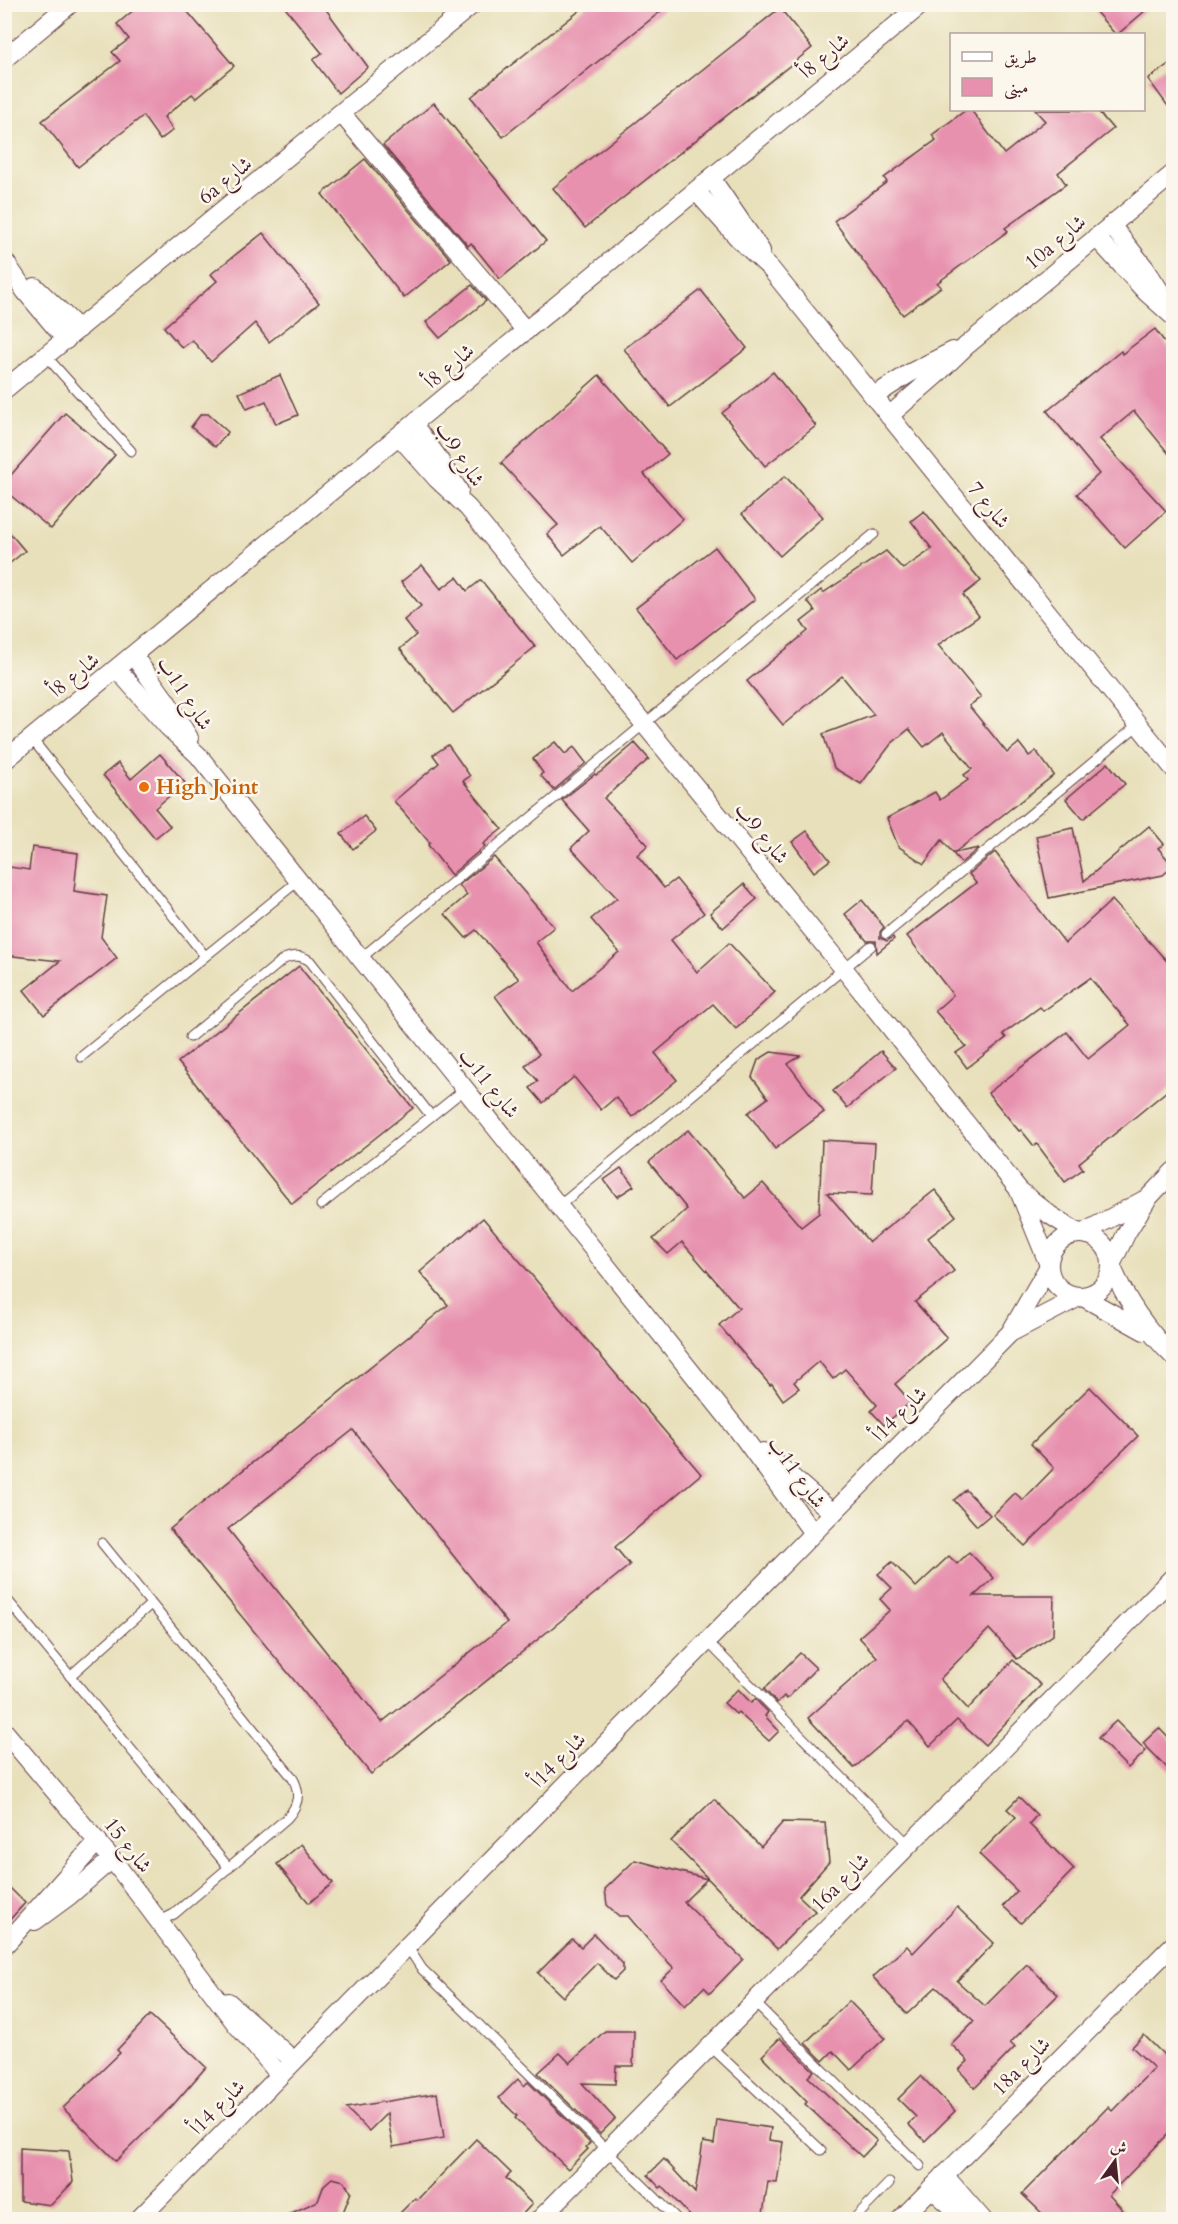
<svg xmlns="http://www.w3.org/2000/svg" width="1178" height="2224" font-family="Cardo,Amiri,serif">
<style>
.building{fill:#e791af;fill-rule:evenodd}
.lines{fill:none;stroke-linecap:round;stroke-linejoin:round}
.lane-casing{stroke:#623c41;stroke-width:11}
.street-casing{stroke:#623c41;stroke-width:20}
.lane{stroke:#fff;stroke-width:9}
.street{stroke:#fff;stroke-width:18}
.food-dot{fill:#e8710a;stroke:#fbf7ec;stroke-width:2}
.labels{text-anchor:middle;stroke-width:5;stroke-linejoin:round;paint-order:stroke}
.street-label{font-size:21px;fill:#4a1f2b;stroke:#fbf7ec}
.food-label{font-size:21px;font-weight:bold;fill:#c56008;stroke:#fbf7ec;text-anchor:start}
</style>
<rect width="100%" height="100%" fill="#fbf7ec"/>
<filter id="ink" filterUnits="userSpaceOnUse"><feTurbulence type="fractalNoise" baseFrequency=".0167" numOctaves="2"/><feDisplacementMap in="SourceGraphic" scale="12" xChannelSelector="R" yChannelSelector="G"/><feConvolveMatrix kernelMatrix="1 2 1 2 8 2 1 2 1" color-interpolation-filters="sRGB"/></filter>
<filter id="wash" filterUnits="userSpaceOnUse"><feTurbulence type="fractalNoise" baseFrequency=".008" numOctaves="4" result="noise"/><feDisplacementMap in="SourceGraphic" scale="24" xChannelSelector="R" yChannelSelector="G"/><feGaussianBlur stdDeviation="1.35" result="paint"/><feColorMatrix in="noise" values="0 0 0 0 0 0 0 0 0 0 0 0 0 0 0 0 0 1.4 0 .05"/><feComposite in="paint" operator="in"/></filter>
<g filter="url(#wash)">
<rect width="100%" height="100%" fill="#e8e0bb"/>
<g id="blocks">
<g class="building">
<polygon points="141,4 181,4 234,66 196,98 192,94 164,117 173,130 160,140 143,116 78,167 42,121 120,61 112,52 129,39 117,24"/>
<polygon points="282,4 322,4 368,67 338,93 313,60 322,53"/>
<polygon points="588,4 670,4 503,137 471,97"/>
<polygon points="1089,4 1153,4 1118,34 1115,34"/>
<polygon points="780,8 812,48 585,228 553,188"/>
<polygon points="1173,61 1173,113 1148,79"/>
<polygon points="434,103 546,241 500,279 471,243 468,246 383,145"/>
<polygon points="966,110 971,110 1004,154 1045,121 1035,110 1097,110 1113,129 1058,173 1066,184 1005,228 1008,231 937,283 941,287 903,315 834,221 887,182 884,178 936,140 932,135"/>
<polygon points="365,159 451,260 404,298 322,194"/>
<polygon points="263,233 319,303 269,342 255,323 211,362 192,340 182,348 164,327 217,281 211,274"/>
<polygon points="472,285 486,301 440,338 426,322"/>
<polygon points="701,290 747,348 670,407 624,349"/>
<polygon points="1155,329 1173,353 1173,459 1134,411 1100,439 1166,511 1125,548 1077,494 1099,474 1047,411 1121,351 1122,354"/>
<polygon points="773,372 816,426 765,466 722,413"/>
<polygon points="280,375 298,415 276,424 266,401 247,409 239,393"/>
<polygon points="599,375 668,454 644,474 683,519 632,563 600,526 564,555 547,534 558,525 501,463"/>
<polygon points="65,413 115,455 51,529 4,490 4,483"/>
<polygon points="201,414 208,414 228,432 215,447 191,427"/>
<polygon points="785,476 823,517 780,556 742,514"/>
<polygon points="924,511 981,581 963,595 979,616 938,645 981,697 969,706 1007,753 1019,743 1029,756 1036,751 1054,775 954,853 979,848 961,863 942,840 924,864 898,846 887,818 935,792 940,800 968,780 964,775 972,769 943,732 924,747 909,729 891,744 861,784 834,768 823,734 874,715 842,676 783,725 747,681 808,631 801,622 815,611 807,601 821,590 823,593 886,551 903,569 932,549 911,521"/>
<polygon points="4,526 25,551 4,568"/>
<polygon points="715,547 755,599 677,660 636,608"/>
<polygon points="422,565 441,589 457,577 467,591 481,580 535,647 453,713 400,649 416,635 404,620 421,606 401,582"/>
<polygon points="555,742 565,754 574,747 586,763 554,790 540,775 543,773 533,759"/>
<polygon points="635,743 649,759 604,798 648,845 637,855 664,888 676,879 704,913 671,940 697,972 729,943 775,992 736,1029 713,1004 655,1053 677,1080 632,1117 616,1097 601,1110 574,1077 543,1103 530,1088 538,1081 525,1066 539,1054 495,996 519,979 476,930 466,938 445,914 467,895 459,885 494,857 554,927 536,942 572,991 619,952 591,919 617,898 571,848 589,831 562,800 595,774 596,775 602,771"/>
<polygon points="448,745 470,776 463,781 502,829 483,844 485,846 451,875 428,845 430,843 394,801 439,763 433,755"/>
<polygon points="160,754 185,783 155,808 170,826 155,838 103,775 118,763 131,779"/>
<polygon points="1108,763 1125,784 1083,819 1066,799"/>
<polygon points="364,816 376,831 353,849 341,834"/>
<polygon points="1149,826 1164,844 1158,848 1173,866 1163,875 1049,898 1036,836 1073,828 1084,881"/>
<polygon points="807,831 830,860 814,872 792,842"/>
<polygon points="32,847 78,853 74,891 107,896 101,937 117,958 44,1015 24,990 60,961 4,955 4,913 10,867 29,870"/>
<polygon points="995,852 1065,943 1112,900 1173,968 1173,1086 1079,1163 1083,1169 1065,1182 1037,1144 1034,1146 1021,1130 1019,1131 988,1093 1067,1032 1088,1059 1130,1025 1090,978 1043,1011 1040,1007 1003,1034 1006,1038 967,1068 956,1053 966,1046 935,1011 953,995 907,936 976,883 969,874"/>
<polygon points="744,884 757,899 723,928 710,913"/>
<polygon points="862,900 884,927 880,932 880,938 887,941 893,937 894,939 877,953 876,941 867,941 845,914"/>
<polygon points="299,966 413,1108 292,1204 178,1062"/>
<polygon points="881,1051 896,1068 847,1108 833,1091"/>
<polygon points="771,1052 800,1056 788,1064 824,1112 775,1149 748,1113 768,1098 752,1077 758,1060"/>
<polygon points="688,1130 745,1198 763,1183 801,1227 819,1213 822,1140 875,1143 872,1195 827,1193 869,1242 935,1190 956,1216 928,1238 954,1271 915,1302 947,1338 895,1384 911,1402 884,1425 871,1411 877,1405 845,1369 833,1379 819,1361 794,1382 799,1388 783,1400 772,1384 770,1385 719,1325 739,1308 682,1242 668,1254 653,1239 687,1209 649,1162"/>
<polygon points="621,1168 634,1186 617,1197 604,1180"/>
<path d="M 483,1218 L 701,1474 L 615,1547 L 630,1565 L 371,1774 L 170,1529 L 448,1305 L 420,1272 ZM 353,1430 L 507,1623 L 382,1722 L 228,1529 Z"/>
<polygon points="1090,1387 1138,1436 1025,1546 993,1515 1015,1493 1023,1500 1054,1468 1031,1444"/>
<polygon points="966,1490 990,1515 977,1526 954,1500"/>
<polygon points="969,1552 994,1578 974,1596 1054,1596 1053,1635 1017,1659 989,1629 940,1679 968,1709 1013,1660 1041,1685 985,1745 957,1720 930,1746 908,1721 854,1768 808,1718 877,1657 859,1637 890,1610 880,1599 892,1588 878,1574 892,1562 916,1587 949,1556 957,1564"/>
<polygon points="800,1653 816,1668 787,1699 784,1696 777,1703 764,1689"/>
<polygon points="738,1689 751,1703 755,1699 768,1712 765,1716 779,1731 769,1741 738,1712 736,1714 724,1703"/>
<polygon points="1116,1721 1146,1751 1128,1768 1098,1738"/>
<polygon points="1159,1728 1173,1743 1173,1774 1143,1743"/>
<polygon points="1019,1797 1037,1815 1029,1824 1074,1869 1021,1923 1003,1906 1017,1891 979,1854 1016,1817 1007,1809"/>
<polygon points="714,1799 761,1847 783,1822 825,1823 829,1862 799,1896 815,1911 777,1949 671,1841"/>
<polygon points="301,1844 333,1883 309,1903 277,1864"/>
<polygon points="635,1860 707,1879 684,1902 743,1959 710,1993 704,1987 685,2006 661,1980 674,1968 661,1955 628,1916 619,1916 607,1905 605,1889"/>
<polygon points="4,1882 25,1903 4,1926"/>
<polygon points="957,1907 994,1943 957,1981 985,2006 1027,1964 1058,1995 1010,2043 1015,2047 975,2088 959,2070 968,2061 951,2044 974,2021 936,1987 907,2014 873,1977 907,1946 913,1953"/>
<polygon points="594,1934 623,1964 623,1971 614,1980 597,1963 563,1997 538,1973 572,1939 581,1947"/>
<polygon points="849,2001 885,2038 851,2070 833,2051 823,2061 805,2043"/>
<polygon points="150,2015 206,2067 173,2105 116,2161 63,2108 120,2053 117,2050"/>
<polygon points="605,2031 634,2031 633,2066 616,2066 615,2084 582,2083 615,2119 600,2134 538,2073 560,2053 570,2063"/>
<polygon points="1144,2035 1165,2056 1173,2047 1173,2129 1109,2195 1132,2220 1049,2220 1022,2194 1108,2107 1112,2111 1154,2068 1132,2047"/>
<polygon points="780,2038 814,2071 808,2077 877,2141 862,2157 805,2104 807,2102 762,2056"/>
<polygon points="921,2076 955,2111 925,2141 908,2124 916,2117 898,2099"/>
<polygon points="518,2079 524,2086 528,2082 590,2143 586,2147 588,2149 568,2169 515,2118 517,2116 499,2098"/>
<polygon points="437,2093 444,2138 393,2147 387,2113 369,2131 346,2108"/>
<polygon points="717,2120 771,2128 769,2140 783,2142 777,2183 768,2182 762,2220 694,2220 662,2186 660,2188 648,2175 664,2159 695,2193 703,2142 714,2144"/>
<polygon points="476,2139 511,2173 506,2178 532,2204 517,2220 393,2220 415,2198 417,2200"/>
<polygon points="20,2148 69,2151 73,2182 51,2205 20,2201"/>
<polygon points="332,2178 344,2181 351,2192 340,2220 276,2220 318,2201 324,2185"/>
</g>
</g>
</g>
<g filter="url(#ink)">
<use href="#blocks" fill-opacity="0" stroke="#623c41" stroke-width="1.5"/>
<g class="lines">
<defs>
<g id="lane">
<polyline points="46,356 131,451"/>
<polyline points="32,739 205,956"/>
<polyline points="886,934 1138,725"/>
<polyline points="361,958 874,534"/>
<path d="M 190,1037 L 284,959 C 294,955 301,955 310,961 L 431,1116"/>
<polyline points="81,1057 298,881"/>
<polyline points="321,1205 465,1089"/>
<polyline points="559,1206 871,946"/>
<path d="M 102,1543 L 292,1777 C 301,1792 299,1805 287,1818 L 174,1914 L 158,1922"/>
<polyline points="4,1596 229,1868"/>
<polyline points="707,1641 909,1845"/>
<polyline points="70,1676 151,1604"/>
<polyline points="407,1946 422,1969 678,2220"/>
<polyline points="754,2002 920,2166"/>
<polyline points="710,2046 821,2150"/>
<polyline points="853,2220 889,2183"/>
</g>
<g id="street">
<polyline points="4,59 70,4"/>
<polyline points="341,113 526,331"/>
<polyline points="711,178 761,251"/>
<polyline points="696,191 739,239 770,268 1174,769"/>
<polyline points="1111,225 1145,268 1167,302"/>
<polyline points="1096,237 1146,292 1174,317"/>
<polyline points="4,260 25,291 66,340"/>
<polyline points="35,287 79,329"/>
<polyline points="4,390 473,4"/>
<polyline points="874,396 910,373 953,351"/>
<polyline points="889,416 935,376 966,346 1174,173"/>
<polyline points="413,424 436,455 459,491"/>
<polyline points="399,436 437,479 468,508 844,969 1019,1190 1050,1215 1080,1234"/>
<polyline points="133,655 167,702 189,738"/>
<polyline points="117,669 168,727 198,755 744,1438 813,1533"/>
<polyline points="4,761 922,4"/>
<path d="M 1174,1171 L 1148,1198 L 1127,1232 L 1111,1265 C 1126,1301 1146,1330 1174,1357"/>
<polyline points="1019,1191 1049,1265"/>
<polyline points="1081,1234 1144,1200"/>
<circle cx="1080" cy="1265" r="31"/>
<polyline points="1010,1333 1081,1296 1144,1331"/>
<polyline points="763,1452 833,1513"/>
<polyline points="4,1731 112,1859 236,2024 280,2075"/>
<polyline points="35,1921 69,1896 112,1859"/>
<polyline points="4,1946 98,1841"/>
<polyline points="228,2002 294,2061"/>
<polyline points="944,2175 983,2220"/>
<polyline points="931,2188 967,2220"/>
<polyline points="138,2220 1010,1333 1049,1266"/>
<polyline points="539,2220 1174,1576"/>
<polyline points="900,2220 1174,1944"/>
</g>
</defs>
<use href="#lane" class="lane-casing"/>
<use href="#street" class="street-casing"/>
<use href="#lane" class="lane"/>
<use href="#street" class="street"/>
</g>
</g>
<circle class="food-dot" cx="144" cy="787" r="6"/>
<g class="labels">
<g class="street-label">
<text transform="translate(824 56) rotate(-40)" y="7">شارع 8أ</text>
<text transform="translate(225 180) rotate(-39)" y="7">6a شارع</text>
<text transform="translate(1055 242) rotate(-40)" y="7">10a شارع</text>
<text transform="translate(449 366) rotate(-40)" y="7">شارع 8أ</text>
<text transform="translate(460 454) rotate(57)" y="7">شارع 9ب</text>
<text transform="translate(989 505) rotate(51)" y="7">شارع 7</text>
<text transform="translate(74 675) rotate(-39)" y="7">شارع 8أ</text>
<text transform="translate(185 693) rotate(57)" y="7">شارع 11ب</text>
<text transform="translate(762 833) rotate(51)" y="7">شارع 9ب</text>
<text transform="translate(489 1083) rotate(51)" y="7">شارع 11ب</text>
<text transform="translate(899 1414) rotate(-45)" y="7">شارع 14أ</text>
<text transform="translate(797 1472) rotate(54)" y="7">شارع 11ب</text>
<text transform="translate(558 1760) rotate(-45)" y="7">شارع 14أ</text>
<text transform="translate(128 1845) rotate(52)" y="7">شارع 15</text>
<text transform="translate(840 1882) rotate(-45)" y="7">16a شارع</text>
<text transform="translate(1021 2066) rotate(-45)" y="7">18a شارع</text>
<text transform="translate(217 2107) rotate(-45)" y="7">شارع 14أ</text>
</g>
<g class="food-label">
<text x="156" y="794">High Joint</text>
</g>
</g>
<rect width="1178" height="2224" fill="none" stroke="#fbf7ec" stroke-width="24"/>
<rect x="950" y="33" width="195" height="78" fill="#fbf7ec" stroke="#b4a19f" stroke-width="1.5"/>
<rect x="962" y="52" width="30" height="9" fill="#ffffff" stroke="#b4a19f" stroke-width="1.5"/>
<text x="1004" y="63" font-size="18" fill="#4a1f2b">طريق</text>
<rect x="962" y="78" width="30" height="18" fill="#e791af" stroke="#b4a19f" stroke-width="1.5"/>
<text x="1004" y="93" font-size="18" fill="#4a1f2b">مبنى</text>
<g transform="translate(1115 2161) rotate(15)" stroke="#fbf7ec" stroke-width="4.5" paint-order="stroke">
<path d="M0-4.5L10 22L0 15L-10 22Z" fill="#4a1f2b"/>
<text y="-9" font-size="16" font-weight="bold" text-anchor="middle" fill="#4a1f2b">ش</text>
</g>
</svg>
